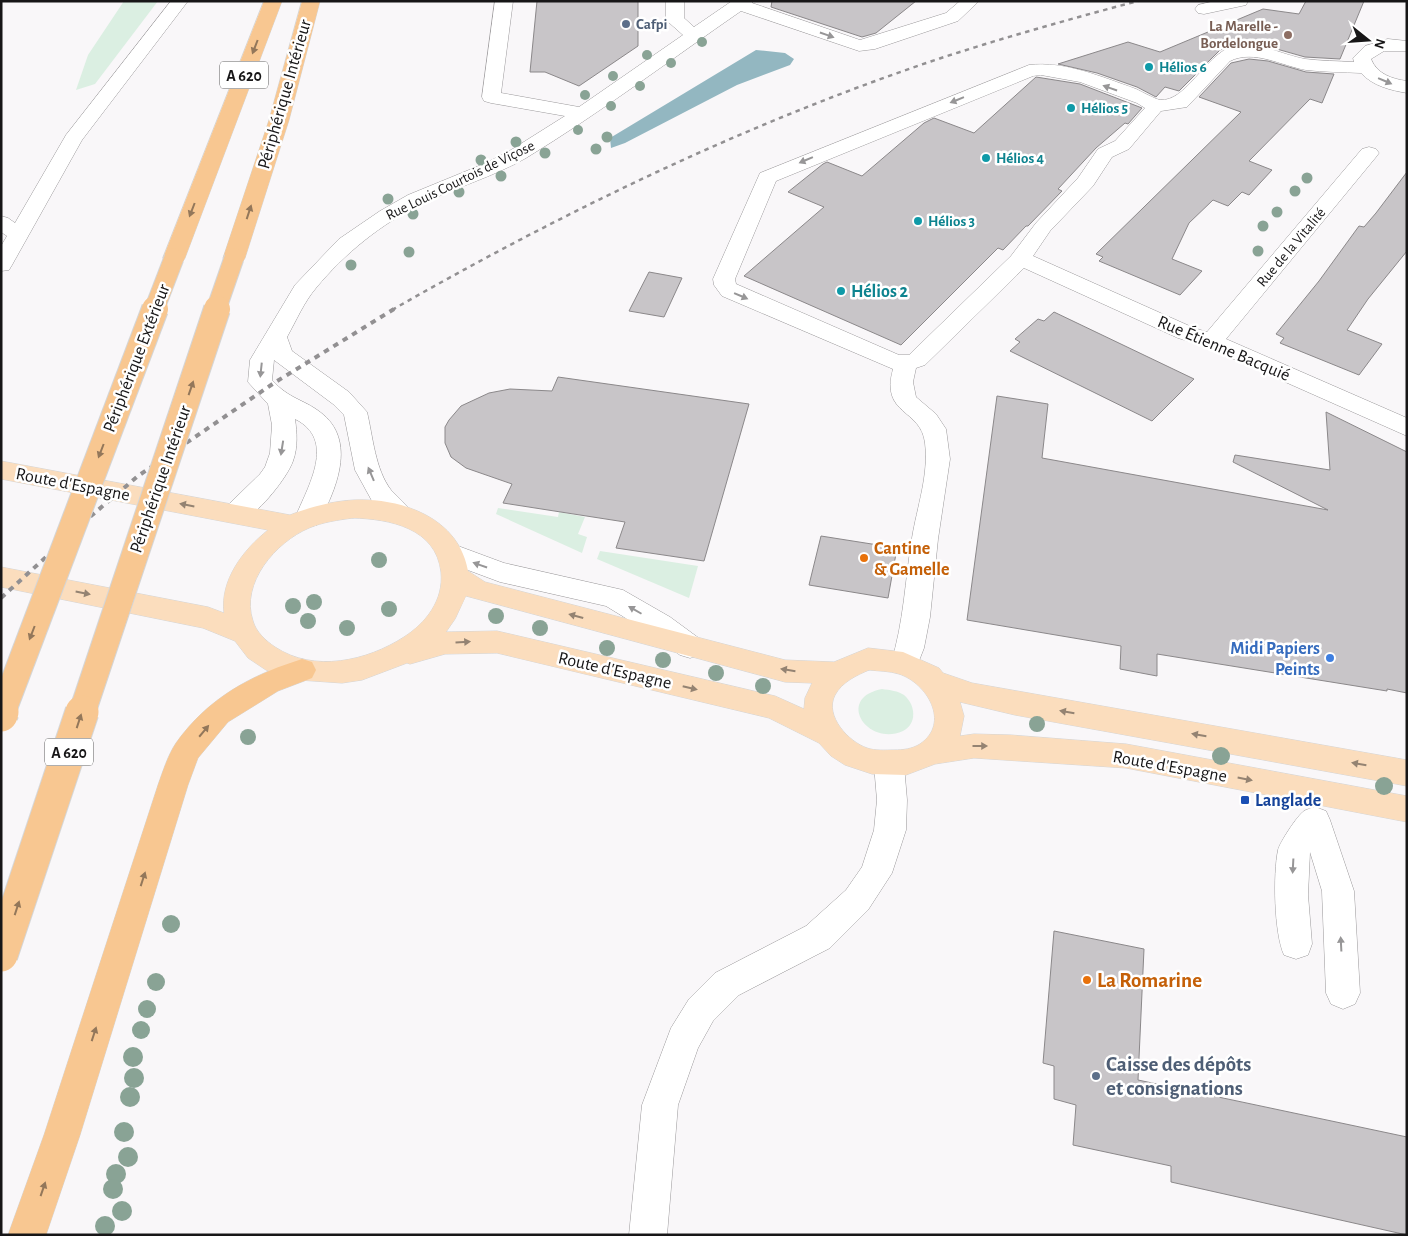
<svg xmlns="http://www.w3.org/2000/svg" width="1408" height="1236" font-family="'Alegreya Sans',sans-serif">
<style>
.green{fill:#dbefe2}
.water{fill:#93b7c1}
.building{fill:#c8c5c8;stroke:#8b888a}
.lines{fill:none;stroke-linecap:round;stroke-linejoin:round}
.minor-casing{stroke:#9b999b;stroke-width:1}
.major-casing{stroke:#d5d5d5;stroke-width:1}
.highway-casing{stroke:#d5d5d5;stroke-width:1}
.minor{fill:#fff;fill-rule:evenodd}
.major{fill:#fbddbd;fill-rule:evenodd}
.highway{fill:#f8c791;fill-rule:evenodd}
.rail-far1{stroke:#929092;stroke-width:2.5;stroke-dasharray:4.5 4.5;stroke-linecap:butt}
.rail{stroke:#929092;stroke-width:4;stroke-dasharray:5.5 5.5;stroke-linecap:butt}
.highway-bridge-far2-casing{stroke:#d5d5d5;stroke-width:21;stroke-linecap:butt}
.highway-bridge-far1-casing{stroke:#d5d5d5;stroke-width:28;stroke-linecap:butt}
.highway-bridge-casing{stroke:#d5d5d5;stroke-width:35;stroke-linecap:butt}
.highway-bridge-far2{stroke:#f8c791;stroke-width:19}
.highway-bridge-far1{stroke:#f8c791;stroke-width:26}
.highway-bridge{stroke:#f8c791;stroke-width:33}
.tree{fill:#89a395}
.oneway{fill:#979697}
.oneway2{fill:#93775a}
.oneway3{fill:#948372}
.service-dot{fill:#5c6f8a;stroke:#fff;stroke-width:2}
.education-dot{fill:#8d6e63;stroke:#fff;stroke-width:2}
.culture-dot{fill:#0f9aa8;stroke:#fff;stroke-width:2}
.food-dot{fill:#e8710a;stroke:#fff;stroke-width:2}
.shop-dot{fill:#3f7fe0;stroke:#fff;stroke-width:2}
.transit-dot{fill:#1a4fb4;stroke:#fff;stroke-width:2}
.labels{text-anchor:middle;stroke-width:5;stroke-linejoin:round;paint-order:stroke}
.far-service-label{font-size:15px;font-weight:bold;fill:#4e5e75;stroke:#fff;text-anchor:start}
.far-education-label{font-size:15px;font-weight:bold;fill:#785e54;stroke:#fff;text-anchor:end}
.far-culture-label{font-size:15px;font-weight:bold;fill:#0d838f;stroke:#fff;text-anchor:start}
.far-street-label{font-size:15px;fill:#171617;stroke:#fff}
.shield{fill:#fff;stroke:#5d5c5d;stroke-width:1}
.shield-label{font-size:16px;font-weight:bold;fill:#171617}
.street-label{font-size:18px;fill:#171617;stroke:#fff}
.culture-label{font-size:18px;font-weight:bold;fill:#0d838f;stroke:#fff;text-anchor:start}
.food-label{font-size:18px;font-weight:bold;fill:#c56008;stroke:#fff;text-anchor:start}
.shop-label{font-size:18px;font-weight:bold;fill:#366cbe;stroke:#fff;text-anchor:end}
.transit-label{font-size:18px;font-weight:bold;fill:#164399;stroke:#fff;text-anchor:start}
.near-food-label{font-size:21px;font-weight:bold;fill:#c56008;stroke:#fff;text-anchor:start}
.near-service-label{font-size:21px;font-weight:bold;fill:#4e5e75;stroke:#fff;text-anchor:start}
</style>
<rect width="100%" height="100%" fill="#f9f7f9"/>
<g class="green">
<polygon points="124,1 158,1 95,84 76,90 88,55"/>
<polygon points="498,508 558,517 559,512 585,517 578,534 587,537 582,553 496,514"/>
<polygon points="600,551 698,566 689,598 597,559"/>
<path d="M 882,689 C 890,690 898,691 904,695 C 916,705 917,724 903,731 C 867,747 835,698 882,689 Z"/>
</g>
<polygon class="water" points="756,50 785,53 794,59 790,65 737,85 625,143 611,148 610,138"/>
<g class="building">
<polygon points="537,1 638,1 638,46 579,86 545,72 530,72"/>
<polygon points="772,1 916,1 876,33 862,37 771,7"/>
<polygon points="1306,1 1364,1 1340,59 1305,57 1259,44 1239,43 1220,50 1179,91 1165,87 1156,97 1137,87 1097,73 1058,64 1128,42 1160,52 1263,9 1299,14"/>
<polygon points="1249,59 1268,61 1306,72 1334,74 1322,103 1310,99 1249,161 1272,170 1249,195 1242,192 1228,206 1213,200 1189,223 1172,259 1202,271 1180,295 1099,261 1103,257 1096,254 1241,112 1199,97 1231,63"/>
<polygon points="1036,77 1080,84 1142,108 1128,124 1125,123 1096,148 1058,189 1062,191 1028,226 1026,226 1003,250 998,248 901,345 744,276 824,207 788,192 823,164 827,162 862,176 924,123 934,118 974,133"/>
<polygon points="1407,172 1407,251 1368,299 1347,330 1382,344 1359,375 1280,343 1284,338 1276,334 1319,281 1359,226 1364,227 1376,213"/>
<polygon points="649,272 682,278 664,317 629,311"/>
<polygon points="1054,312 1194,379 1152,421 1010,351 1020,342 1015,339 1038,319 1044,321"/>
<polygon points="558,377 749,404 704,561 616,548 625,522 503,503 512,484 466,468 451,457 445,443 445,427 449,420 461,406 489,393 510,389 552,391"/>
<polygon points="997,396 1048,404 1042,458 1328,510 1233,462 1235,455 1330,470 1326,412 1407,452 1407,693 1387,689 1387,691 1157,654 1157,676 1120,669 1121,646 967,620"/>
<polygon points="821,536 897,548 888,598 809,585"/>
<polygon points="1054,931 1144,949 1138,1080 1407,1137 1407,1235 1171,1182 1171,1166 1073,1145 1076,1105 1054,1099 1054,1066 1043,1063"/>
</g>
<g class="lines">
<defs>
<g id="minor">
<polygon points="171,1 188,1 82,140 12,265 9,270 1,271 1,246 7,236 1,232 1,216 8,218 15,223 66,135"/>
<path d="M 495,1 L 513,1 L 501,93 L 579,107 L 683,35 L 666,20 L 666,1 L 684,1 L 684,18 L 694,27 L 732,1 L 752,1 L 752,3 L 860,40 L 946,13 L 960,1 L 979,1 L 958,21 L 875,49 L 859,51 L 741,11 C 670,60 600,113 526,158 C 493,177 456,187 422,204 C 382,223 344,254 316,288 C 304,302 296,321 287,337 L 292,351 L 349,392 L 367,412 C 373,437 375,469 391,490 C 398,498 406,504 412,513 L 408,520 L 399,522 L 390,520 L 372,501 L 355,470 L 344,415 L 333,404 L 274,360 L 272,380 C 289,399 303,399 320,412 C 358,440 336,491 317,525 L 308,527 L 299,525 L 295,518 C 308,486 337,440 295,419 C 297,433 298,447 293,461 C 287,478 260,511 244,520 C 238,524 232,522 226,521 L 222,514 L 226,507 L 260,474 L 265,467 L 270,453 L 272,425 L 268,404 L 248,382 L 250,360 L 295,285 L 339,239 L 380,211 L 408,195 L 486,163 L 511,150 L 565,116 L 491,103 L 484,101 L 482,97 Z"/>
<polygon points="1215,1 1248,1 1246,5 1204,14 1198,13 1195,9 1198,5"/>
<path d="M 1388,39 L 1407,41 L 1407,51 L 1384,51 L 1371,59 C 1377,74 1392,79 1407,81 L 1407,93 C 1390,90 1373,86 1361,73 C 1343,72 1324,72 1306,70 C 1282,66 1254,49 1230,61 L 1187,107 L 1161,111 L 1129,149 L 1112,157 L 1093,186 L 1050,231 L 1033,256 L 1194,328 L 1207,332 L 1362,149 L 1369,147 L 1376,149 L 1379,153 L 1376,157 L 1226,339 L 1407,418 L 1407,436 L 1204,346 L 1178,338 L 1024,268 L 925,365 L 916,368 L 913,382 L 916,397 L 936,414 L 946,429 L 950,459 L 938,539 L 930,617 L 924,648 L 915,671 L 905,674 L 895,671 L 891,663 C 904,622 905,580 912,538 C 917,507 929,475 925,443 C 921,408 880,416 893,369 L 722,296 L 714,285 L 713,279 L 760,173 L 1029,65 C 1065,61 1102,77 1136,89 C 1142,92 1155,99 1160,100 C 1186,102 1205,56 1231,47 C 1254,39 1282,55 1305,59 C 1321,61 1338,61 1354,62 L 1353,58 L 1365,46 ZM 1041,75 L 1080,82 L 1137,103 L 1145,108 L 1115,141 L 1098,149 L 1078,178 L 1036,223 L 1011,256 L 909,355 L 899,355 L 736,284 L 735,279 L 776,181 L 1033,76 Z"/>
<polygon points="450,543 504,563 623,590 670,617 700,639 704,647 700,655 690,658 680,655 650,633 606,606 500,582 441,560 437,553 441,546"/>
<polygon points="889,753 900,756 904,765 907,800 906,830 892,873 868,910 830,948 739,995 713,1021 698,1048 678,1105 667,1235 629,1235 642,1105 671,1028 689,999 715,973 806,926 846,890 862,867 874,830 877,800 874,765 878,756"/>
<path d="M 1315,807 L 1326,811 L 1330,820 L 1354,891 L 1360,993 L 1355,1004 L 1343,1009 L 1331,1004 L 1326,993 L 1322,891 L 1310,852 L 1308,895 L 1312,944 L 1308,955 L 1296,959 L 1284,955 C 1274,933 1273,874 1278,850 C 1280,842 1297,816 1304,811 C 1307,809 1312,808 1315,807 Z"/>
</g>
<path id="major" d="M 1,461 L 290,515 C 310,507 333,501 354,500 C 402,498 459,518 468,571 L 485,582 L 785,660 L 834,662 L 868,648 L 903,652 L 939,668 L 943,673 L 972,683 L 1407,760 L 1407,786 L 1015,715 L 960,702 L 964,716 L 960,736 L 974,734 L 1011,735 L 1126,744 L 1407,796 L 1407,822 L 1126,768 L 974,758 L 935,764 L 906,775 L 872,774 L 845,765 L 831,756 L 819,743 L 769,718 L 497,653 L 445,654 L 410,664 L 407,663 L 362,680 L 342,683 L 299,680 L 266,670 L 248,658 L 235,641 L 203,628 L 1,587 L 1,567 L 208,607 L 224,613 C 220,580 243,550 268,530 L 1,479 ZM 353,518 C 390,519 436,528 441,572 C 444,600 426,623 404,637 C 367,661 314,673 275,647 C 266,641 256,632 253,621 C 240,583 276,542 309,528 C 323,522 338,520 353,518 ZM 466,596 L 785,682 L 812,683 L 805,698 L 804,709 L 775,696 L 497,631 L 446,632 L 455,619 ZM 869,670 C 878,671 890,671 899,674 C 927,683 951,723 920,744 C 912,749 903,750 894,750 C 886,750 875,751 867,748 C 849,742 824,716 835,695 C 842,682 857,675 869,670 Z"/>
<g id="highway">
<polygon points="264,1 282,1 185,258 182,263 174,264 166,263 163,258"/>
<polygon points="302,1 320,1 289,120 245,258 242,263 234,264 226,263 223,258 269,120"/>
<path d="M 302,659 L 312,662 L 316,670 L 312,678 L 278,691 L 228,722 L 198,758 L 188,785 L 80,1135 L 46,1235 L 8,1235 L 44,1135 L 158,785 C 163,771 168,755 176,743 C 208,698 251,675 302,659 Z"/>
</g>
</defs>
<use href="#minor" class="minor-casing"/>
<use href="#major" class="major-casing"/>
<use href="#highway" class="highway-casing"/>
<use href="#minor" class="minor"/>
<use href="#major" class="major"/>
<use href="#highway" class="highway"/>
<path class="rail-far1" d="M 392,310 C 565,211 745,124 935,60 C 1002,38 1070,19 1138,1"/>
<polyline class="rail" points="1,598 91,516 138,476 274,383 394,309"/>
<defs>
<g id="highway-bridge-far2">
<polyline points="154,310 174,258"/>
<polyline points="216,310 234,258"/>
</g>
<g id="highway-bridge-far1">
<polyline points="2,713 155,309"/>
<polyline points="82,713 217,309"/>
</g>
<g id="highway-bridge">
<polyline points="1,715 2,712"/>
<polyline points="1,955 82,712"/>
</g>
</defs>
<use href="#highway-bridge-far2" class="highway-bridge-far2-casing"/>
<use href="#highway-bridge-far1" class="highway-bridge-far1-casing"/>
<use href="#highway-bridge" class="highway-bridge-casing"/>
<use href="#highway-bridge-far2" class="highway-bridge-far2"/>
<use href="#highway-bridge-far1" class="highway-bridge-far1"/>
<use href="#highway-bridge" class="highway-bridge"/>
</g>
<g class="tree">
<circle cx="702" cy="42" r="5"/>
<circle cx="647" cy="55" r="5"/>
<circle cx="671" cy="63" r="5"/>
<circle cx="613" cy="76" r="5"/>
<circle cx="640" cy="86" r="5"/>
<circle cx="585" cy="95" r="5"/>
<circle cx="611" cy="106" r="5"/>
<circle cx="578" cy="130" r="5"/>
<circle cx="607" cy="137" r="5.5"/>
<circle cx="516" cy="142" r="5.5"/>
<circle cx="596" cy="149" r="5.5"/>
<circle cx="545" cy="153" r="5.5"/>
<circle cx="481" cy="160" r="5.5"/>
<circle cx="501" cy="176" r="5.5"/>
<circle cx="1307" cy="178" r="5.5"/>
<circle cx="1295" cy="191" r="5.5"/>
<circle cx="459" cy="192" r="5.5"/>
<circle cx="388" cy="199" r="5.5"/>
<circle cx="1277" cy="212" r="5.5"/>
<circle cx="413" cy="214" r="5.5"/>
<circle cx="1263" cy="226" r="5.5"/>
<circle cx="1258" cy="251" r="5.5"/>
<circle cx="409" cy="252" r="5.5"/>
<circle cx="351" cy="265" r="5.5"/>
<circle cx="379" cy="560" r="8"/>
<circle cx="314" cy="602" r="8"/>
<circle cx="293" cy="606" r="8"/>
<circle cx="389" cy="609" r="8"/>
<circle cx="496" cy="616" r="8"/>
<circle cx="308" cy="621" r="8"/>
<circle cx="347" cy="628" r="8"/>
<circle cx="540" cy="628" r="8"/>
<circle cx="607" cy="648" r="8"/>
<circle cx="663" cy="660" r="8"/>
<circle cx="716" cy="673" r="8"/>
<circle cx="763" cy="686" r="8"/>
<circle cx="1037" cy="724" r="8"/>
<circle cx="248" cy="737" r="8"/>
<circle cx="1221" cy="756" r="9"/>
<circle cx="1384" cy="786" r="9"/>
<circle cx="171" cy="924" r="9"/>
<circle cx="156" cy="982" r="9"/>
<circle cx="147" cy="1009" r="9"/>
<circle cx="141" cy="1030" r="9"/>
<circle cx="133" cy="1057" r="10"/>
<circle cx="134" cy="1078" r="10"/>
<circle cx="130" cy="1097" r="10"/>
<circle cx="124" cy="1132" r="10"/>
<circle cx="128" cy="1157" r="10"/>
<circle cx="116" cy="1174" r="10"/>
<circle cx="113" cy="1189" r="10"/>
<circle cx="122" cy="1211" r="10"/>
<circle cx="105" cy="1226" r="10"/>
</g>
<defs><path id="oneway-solid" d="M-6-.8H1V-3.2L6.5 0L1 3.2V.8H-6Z" transform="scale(1.25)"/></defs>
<g class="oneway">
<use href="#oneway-solid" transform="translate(827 35) rotate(19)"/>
<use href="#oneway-solid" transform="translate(1385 81) rotate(23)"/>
<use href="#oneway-solid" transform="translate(1110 88) rotate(-161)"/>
<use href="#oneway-solid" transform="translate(957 100) rotate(158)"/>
<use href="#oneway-solid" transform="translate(806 160) rotate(157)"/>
<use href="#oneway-solid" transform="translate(741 296) rotate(23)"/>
<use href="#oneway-solid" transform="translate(261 370) rotate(96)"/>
<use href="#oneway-solid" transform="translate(282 448) rotate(99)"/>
<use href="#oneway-solid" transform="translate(371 474) rotate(-113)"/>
<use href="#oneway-solid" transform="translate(480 565) rotate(-161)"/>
<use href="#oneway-solid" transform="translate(635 610) rotate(-150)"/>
<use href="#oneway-solid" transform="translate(1293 866) rotate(93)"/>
<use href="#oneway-solid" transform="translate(1341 944) rotate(-93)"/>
</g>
<g class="oneway2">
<use href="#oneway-solid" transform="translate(255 47) rotate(111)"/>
<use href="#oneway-solid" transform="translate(192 210) rotate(111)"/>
<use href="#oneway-solid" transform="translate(249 212) rotate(-72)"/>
<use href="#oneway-solid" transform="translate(191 388) rotate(-71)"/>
<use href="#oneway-solid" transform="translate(101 451) rotate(111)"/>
<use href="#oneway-solid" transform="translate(32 633) rotate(111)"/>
<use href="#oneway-solid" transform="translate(79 721) rotate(-72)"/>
<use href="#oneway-solid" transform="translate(204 731) rotate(-50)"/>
<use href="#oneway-solid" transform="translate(143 879) rotate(-72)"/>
<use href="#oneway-solid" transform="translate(17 908) rotate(-72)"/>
<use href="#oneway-solid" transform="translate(94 1034) rotate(-72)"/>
<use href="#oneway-solid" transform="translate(43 1189) rotate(-71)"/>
</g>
<g class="oneway3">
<use href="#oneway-solid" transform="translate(187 505) rotate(-169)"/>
<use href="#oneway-solid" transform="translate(83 593) rotate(11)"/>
<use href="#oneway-solid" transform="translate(576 616) rotate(-165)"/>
<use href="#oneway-solid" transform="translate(463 642) rotate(-4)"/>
<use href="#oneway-solid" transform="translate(788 670) rotate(-171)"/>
<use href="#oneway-solid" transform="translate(690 688) rotate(13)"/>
<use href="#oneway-solid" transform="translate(1067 712) rotate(-170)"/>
<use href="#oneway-solid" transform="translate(1199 735) rotate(-170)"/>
<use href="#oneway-solid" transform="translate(980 746)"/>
<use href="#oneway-solid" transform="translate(1359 764) rotate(-170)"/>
<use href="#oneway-solid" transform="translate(1245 779) rotate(11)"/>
</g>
<g class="service-dot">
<circle cx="626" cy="24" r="5"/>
<circle cx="1096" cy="1076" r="5"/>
</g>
<circle class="education-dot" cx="1288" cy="35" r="5"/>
<g class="culture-dot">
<circle cx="1149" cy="67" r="5"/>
<circle cx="1071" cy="108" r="5"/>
<circle cx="986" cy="158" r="5"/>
<circle cx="918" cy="221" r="5"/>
<circle cx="841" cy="291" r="5"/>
</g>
<g class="food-dot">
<circle cx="864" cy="558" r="5"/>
<circle cx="1087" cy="980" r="5"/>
</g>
<circle class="shop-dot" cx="1330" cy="658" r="5"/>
<rect class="transit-dot" x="1240" y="795" width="10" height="10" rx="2.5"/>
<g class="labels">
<g class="far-service-label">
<text x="636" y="29">Cafpi</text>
</g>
<g class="far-education-label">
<text x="1278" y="31">La Marelle -<tspan x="1278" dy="17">Bordelongue</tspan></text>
</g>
<g class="far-culture-label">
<text x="1159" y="72">Hélios 6</text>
<text x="1081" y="113">Hélios 5</text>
<text x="996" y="163">Hélios 4</text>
<text x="928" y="226">Hélios 3</text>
</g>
<g class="far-street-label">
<text transform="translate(460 180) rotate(-26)" y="5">Rue Louis Courtois de Viçose</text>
<text transform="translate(1291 247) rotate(-50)" y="5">Rue de la Vitalité</text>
</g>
<g class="shield">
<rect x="220" y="61.5" width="48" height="27" rx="4"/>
<rect x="45" y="738.5" width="48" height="27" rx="4"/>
</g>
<g class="shield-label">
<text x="244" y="81">A 620</text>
<text x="69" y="758">A 620</text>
</g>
<g class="street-label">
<text transform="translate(284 94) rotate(-74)" y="6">Périphérique Intérieur</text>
<text transform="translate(1224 348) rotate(23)" y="6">Rue Étienne Bacquié</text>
<text transform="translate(136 358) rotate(-69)" y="6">Périphérique Extérieur</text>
<text transform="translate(160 479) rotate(-71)" y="6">Périphérique Intérieur</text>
<text transform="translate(73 484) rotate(11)" y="6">Route d'Espagne</text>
<text transform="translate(615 670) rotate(13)" y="6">Route d'Espagne</text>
<text transform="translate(1170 766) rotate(10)" y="6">Route d'Espagne</text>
</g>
<g class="culture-label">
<text x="851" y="297">Hélios 2</text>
</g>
<g class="food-label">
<text x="874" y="554">Cantine<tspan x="874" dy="21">&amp; Gamelle</tspan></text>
</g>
<g class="shop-label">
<text x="1320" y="654">Midi Papiers<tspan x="1320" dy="21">Peints</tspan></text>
</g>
<g class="transit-label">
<text x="1255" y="806">Langlade</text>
</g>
<g class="near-food-label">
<text x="1097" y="987">La Romarine</text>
</g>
<g class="near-service-label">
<text x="1106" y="1071">Caisse des dépôts<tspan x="1106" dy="24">et consignations</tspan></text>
</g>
</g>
<rect width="1408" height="1236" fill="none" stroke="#171617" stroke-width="5"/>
<g transform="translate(1368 40) rotate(107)" stroke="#ffffff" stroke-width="4" paint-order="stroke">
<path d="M0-4L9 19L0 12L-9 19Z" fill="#171617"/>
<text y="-8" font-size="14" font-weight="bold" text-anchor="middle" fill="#171617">N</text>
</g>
</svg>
